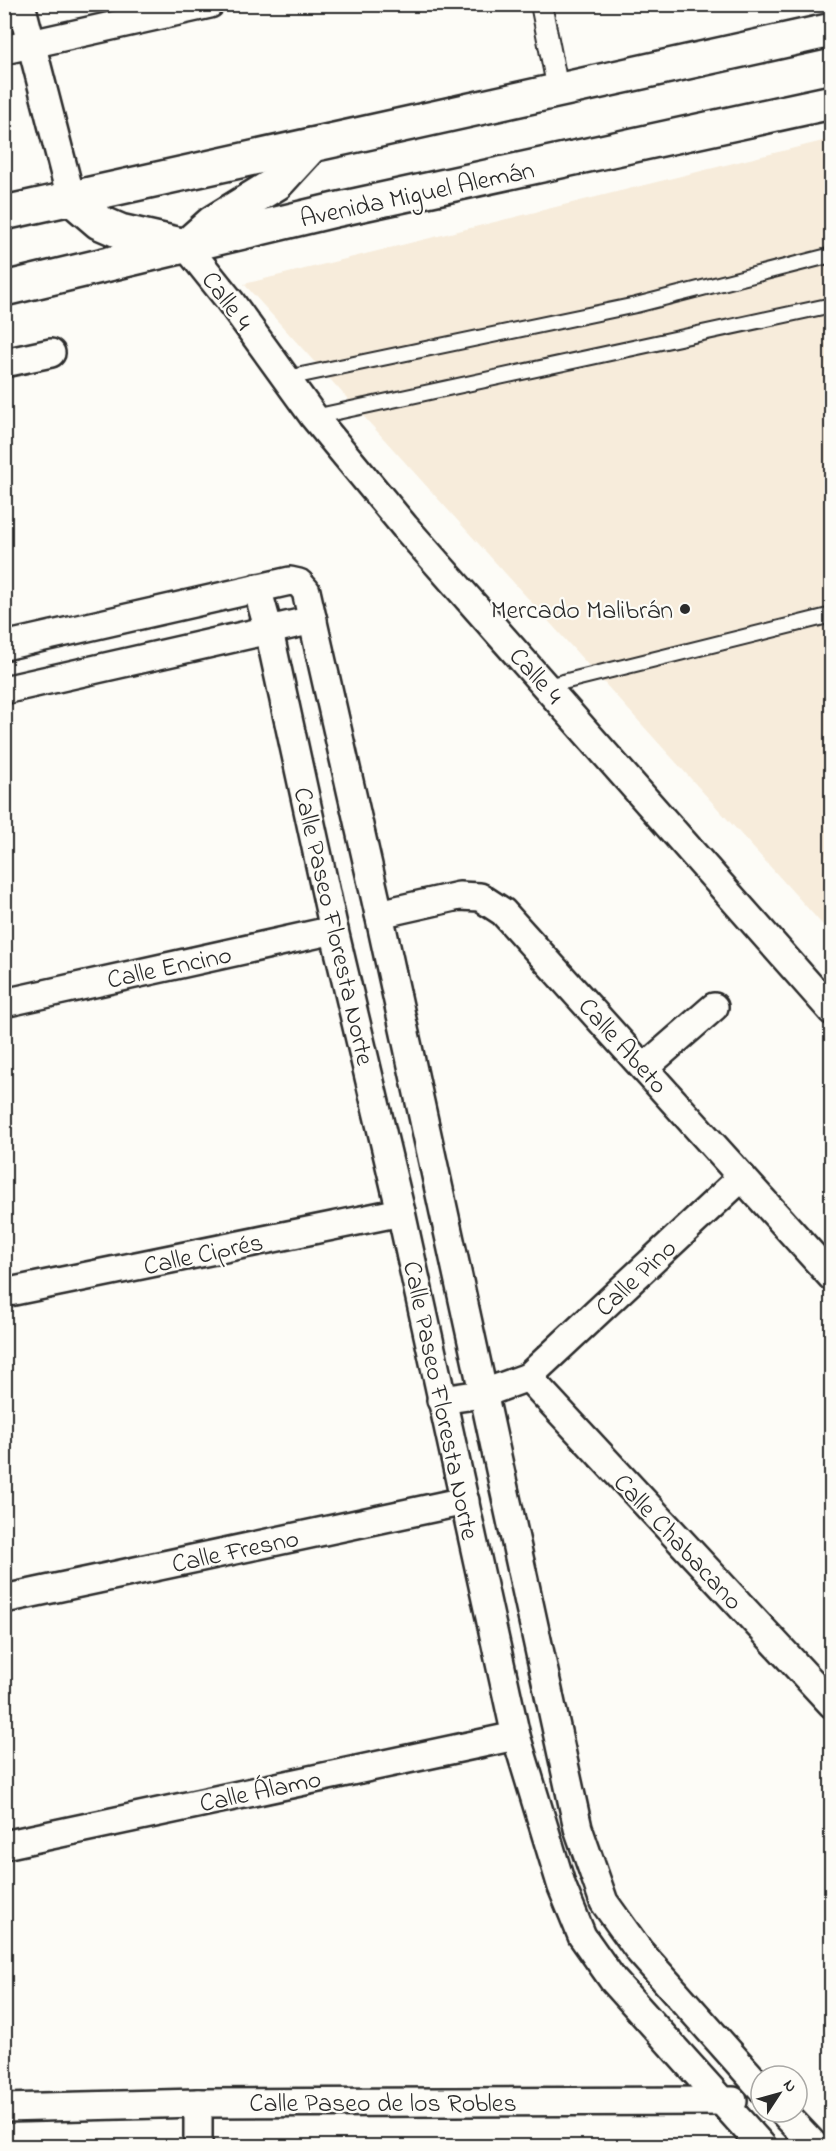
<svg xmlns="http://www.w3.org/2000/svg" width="836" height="2151" font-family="'Indie Flower',sans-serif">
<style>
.built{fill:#f7ecdb}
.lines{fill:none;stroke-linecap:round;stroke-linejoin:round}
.service-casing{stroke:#2b2b2b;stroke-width:18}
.pedestrian-casing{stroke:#2b2b2b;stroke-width:24}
.minor-casing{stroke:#2b2b2b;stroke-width:32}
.primary-casing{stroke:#2b2b2b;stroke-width:38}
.service{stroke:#fdfcf7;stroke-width:14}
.pedestrian{stroke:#fdfcf7;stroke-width:20}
.minor{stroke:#fdfcf7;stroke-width:27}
.primary{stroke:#fdfcf7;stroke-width:33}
.poi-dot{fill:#2b2b2b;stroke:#fdfcf7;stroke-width:2}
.labels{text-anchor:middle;stroke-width:4.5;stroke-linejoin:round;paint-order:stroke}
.street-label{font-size:26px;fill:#2b2b2b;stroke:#fdfcf7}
.poi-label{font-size:26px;fill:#2b2b2b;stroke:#fdfcf7;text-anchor:end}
</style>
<rect width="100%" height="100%" fill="#fdfcf7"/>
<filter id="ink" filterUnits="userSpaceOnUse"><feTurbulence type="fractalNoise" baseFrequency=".0167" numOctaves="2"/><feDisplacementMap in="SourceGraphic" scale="12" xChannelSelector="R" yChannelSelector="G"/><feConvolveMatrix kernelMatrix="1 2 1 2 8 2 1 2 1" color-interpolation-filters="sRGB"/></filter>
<g filter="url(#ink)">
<polygon class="built" points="831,139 831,934 244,284"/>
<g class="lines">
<defs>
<g id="service">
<polyline points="287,378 636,305 832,255"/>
<polyline points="314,417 832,305"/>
<polyline points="547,686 832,615"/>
</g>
<polyline id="pedestrian" points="541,4 558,90"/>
<g id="minor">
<polyline points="21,4 71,198"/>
<polyline points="4,50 210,4"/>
<polyline points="186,246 230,301 314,417 405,527 832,1011"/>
<polyline points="4,363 51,353"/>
<polyline points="257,588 269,631 334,930 401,1212 516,1736 562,1887 582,1936 613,1980 762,2146"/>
<polyline points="4,646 290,581 299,583 306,591 379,914 578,1828 604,1902 640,1952 761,2088"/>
<polyline points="4,690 313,620"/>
<polyline points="379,914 459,896 480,897 503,912 832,1277"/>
<polyline points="4,1003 334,930"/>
<polyline points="644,1068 714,1007"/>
<polyline points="4,1293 401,1212"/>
<polyline points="528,1377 832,1704"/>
<polyline points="441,1400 482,1394 528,1377 742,1177"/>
<polyline points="4,1599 465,1501"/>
<polyline points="4,1845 516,1736"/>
<polyline points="4,2108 198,2103 733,2101"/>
<polyline points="783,2112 815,2146"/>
<polyline points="198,2146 198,2103"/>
</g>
<g id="primary">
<polyline points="71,198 99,222 120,231 186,246 212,223 277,183 312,145"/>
<polyline points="4,213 832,30"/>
<polyline points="4,289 335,210 832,102"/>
</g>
</defs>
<use href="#service" class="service-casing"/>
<use href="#pedestrian" class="pedestrian-casing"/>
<use href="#minor" class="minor-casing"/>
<use href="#primary" class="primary-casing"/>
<use href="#service" class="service"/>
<use href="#pedestrian" class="pedestrian"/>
<use href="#minor" class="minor"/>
<use href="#primary" class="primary"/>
</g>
</g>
<circle class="poi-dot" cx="685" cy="609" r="6"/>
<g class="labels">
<g class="street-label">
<text transform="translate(417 193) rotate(-12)" y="9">Avenida Miguel Alemán</text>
<text transform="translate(228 300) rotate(53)" y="9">Calle 4</text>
<text transform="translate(537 675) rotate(48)" y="9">Calle 4</text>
<text transform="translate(335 926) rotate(77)" y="9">Calle Paseo Floresta Norte</text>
<text transform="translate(169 966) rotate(-12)" y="9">Calle Encino</text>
<text transform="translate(624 1045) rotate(48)" y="9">Calle Abeto</text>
<text transform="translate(203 1253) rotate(-12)" y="9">Calle Ciprés</text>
<text transform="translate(635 1277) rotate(-43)" y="9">Calle Pino</text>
<text transform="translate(442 1400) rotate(78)" y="9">Calle Paseo Floresta Norte</text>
<text transform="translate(679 1541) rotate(47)" y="9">Calle Chabacano</text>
<text transform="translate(235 1550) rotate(-12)" y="9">Calle Fresno</text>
<text transform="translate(260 1790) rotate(-12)" y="9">Calle Álamo</text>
<text x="383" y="2111">Calle Paseo de los Robles</text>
</g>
<g class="poi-label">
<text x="673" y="618">Mercado Malibrán</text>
</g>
</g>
<rect width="836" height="2151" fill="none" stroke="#fdfcf7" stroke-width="24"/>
<rect x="12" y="12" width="812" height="2127" fill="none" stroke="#2b2b2b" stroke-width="2" filter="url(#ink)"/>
<g transform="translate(779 2094) rotate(54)"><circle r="28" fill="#fdfcf7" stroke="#a9a8a5" stroke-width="1.5"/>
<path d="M0-4.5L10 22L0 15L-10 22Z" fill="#2b2b2b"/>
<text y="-9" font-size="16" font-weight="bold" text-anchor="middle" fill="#2b2b2b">N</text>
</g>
</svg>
